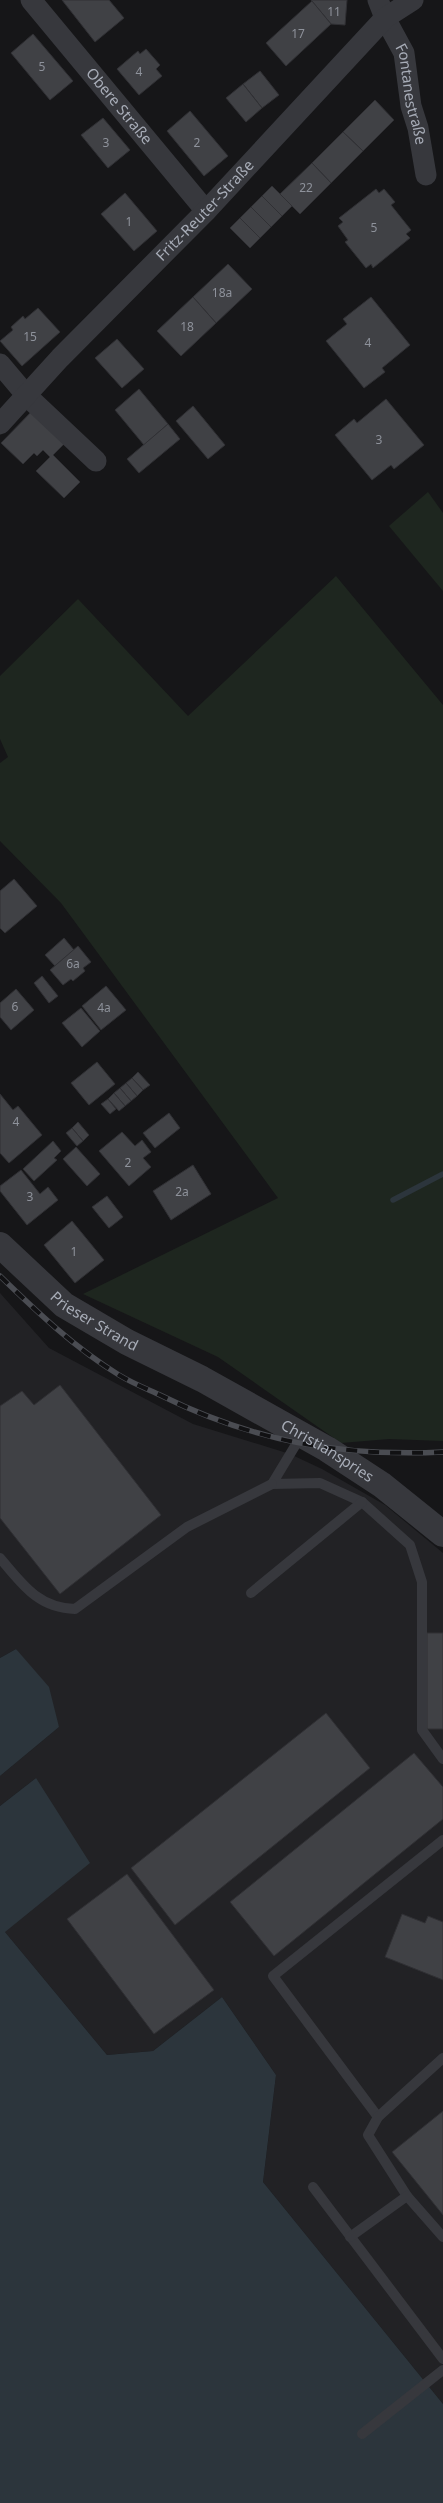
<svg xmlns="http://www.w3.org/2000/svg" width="443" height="2503" font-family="'Noto Sans',sans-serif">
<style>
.built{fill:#222225}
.green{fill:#1e261f}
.water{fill:#2c353c}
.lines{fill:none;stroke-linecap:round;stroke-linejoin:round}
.stream{stroke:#2c353c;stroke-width:5.5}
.building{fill:#404145;stroke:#303034}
.service{stroke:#37383d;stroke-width:10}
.minor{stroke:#37383d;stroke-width:21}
.tertiary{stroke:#37383d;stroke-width:26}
.rail-casing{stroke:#4a4c52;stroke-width:5.5}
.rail{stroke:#111113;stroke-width:4;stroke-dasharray:11;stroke-linecap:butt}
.labels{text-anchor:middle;stroke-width:4;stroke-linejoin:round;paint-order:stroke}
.number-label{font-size:12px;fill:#8e929b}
.street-label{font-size:15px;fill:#a8adb8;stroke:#111113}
</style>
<rect width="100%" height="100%" fill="#161618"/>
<polygon class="built" points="0,1293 49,1348 193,1424 290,1454 322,1469 385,1505 443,1553 443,2404 263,2182 276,2075 222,1997 153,2051 107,2055 5,1932 36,1778 0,1806 0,1776 59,1727 16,1649 0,1658"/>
<g class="green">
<polygon points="428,492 443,513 443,591 389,526"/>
<polygon points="336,576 443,705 443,1441 389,1439 341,1443 218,1357 83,1294 278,1198 61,903 0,841 0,763 8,757 0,739 0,676 78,599 188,716"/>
</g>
<g class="water">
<polygon points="16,1649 49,1687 59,1727 0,1776 0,1658"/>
<polygon points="36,1778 90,1863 5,1932 107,2055 153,2051 222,1997 276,2075 263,2182 443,2404 443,2503 0,2503 0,1806"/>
</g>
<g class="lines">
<polyline class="stream" points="393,1200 443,1174"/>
</g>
<g class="building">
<polygon points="62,0 109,0 124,18 95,42"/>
<polygon points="347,0 345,25 331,24 311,0"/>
<polygon points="312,1 331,24 286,66 266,43"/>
<polygon points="33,34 73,81 50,100 11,53"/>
<polygon points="146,49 160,65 156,69 162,76 139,95 117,69 138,51 140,54"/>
<polygon points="260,71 279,95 262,108 243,84"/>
<polygon points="243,84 262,108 246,122 226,98"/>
<polygon points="375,100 394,120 363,151 343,132"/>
<polygon points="190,111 228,156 204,176 167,131"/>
<polygon points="103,118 130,150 108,168 81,135"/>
<polygon points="343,132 363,151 331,183 312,163"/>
<polygon points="312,163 331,183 300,214 280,194"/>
<polygon points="272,186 292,206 282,216 262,196"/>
<polygon points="376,189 379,193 384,189 395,202 391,205 411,230 406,234 410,238 373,268 371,264 366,268 345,242 348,240 338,226 343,222 339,218"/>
<polygon points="125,193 157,231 134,251 101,214"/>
<polygon points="262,196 282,216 271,227 251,207"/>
<polygon points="251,207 271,227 260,238 240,218"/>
<polygon points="240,218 260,238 250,248 230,228"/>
<polygon points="228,264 252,289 216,323 193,297"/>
<polygon points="193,297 216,323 181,356 157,331"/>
<polygon points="371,297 410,345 382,368 385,372 364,388 326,341 347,324 343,319"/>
<polygon points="38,308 60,332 22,366 0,341 13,330 11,327 23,316 25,319"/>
<polygon points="117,339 144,369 122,388 95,358"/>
<polygon points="139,389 168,424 144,445 115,410"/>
<polygon points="386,399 424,445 394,469 391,465 372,480 335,435 354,419 357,423"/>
<polygon points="193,406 225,445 208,459 176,421"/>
<polygon points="35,408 68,440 53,455 80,482 64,498 36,471 50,457 43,450 37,456 34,453 23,464 1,443"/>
<polygon points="168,424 180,439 139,473 127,459"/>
<polygon points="14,879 37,906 5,933 0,928 0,891"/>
<polygon points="64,938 74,950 55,966 45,955"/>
<polygon points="78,946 91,962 83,968 85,971 73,981 71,979 63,985 50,970"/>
<polygon points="42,976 58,996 49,1003 34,983"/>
<polygon points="106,986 126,1010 101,1030 82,1006"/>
<polygon points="16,989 34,1010 11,1030 0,1017 0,1003"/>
<polygon points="81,1008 100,1031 82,1047 62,1023"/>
<polygon points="97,1062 115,1084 89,1105 71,1083"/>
<polygon points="138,1072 150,1085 143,1090 132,1078"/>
<polygon points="132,1078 143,1090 137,1096 126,1083"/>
<polygon points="126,1083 137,1096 131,1101 120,1088"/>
<polygon points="120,1088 131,1101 125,1106 114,1093"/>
<polygon points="114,1093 125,1106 119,1111 108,1099"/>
<polygon points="0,1094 13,1110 18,1106 42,1135 9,1163 0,1153"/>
<polygon points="108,1099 116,1109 110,1114 101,1104"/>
<polygon points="169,1113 180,1128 155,1148 143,1133"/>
<polygon points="78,1122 89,1135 83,1141 72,1128"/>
<polygon points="72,1128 83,1141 77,1146 66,1133"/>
<polygon points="122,1132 135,1146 142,1140 151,1152 143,1158 151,1167 129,1186 99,1151"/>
<polygon points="53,1141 61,1151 54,1158 57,1160 34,1181 23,1169"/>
<polygon points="76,1147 100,1174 87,1186 63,1159"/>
<polygon points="193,1165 211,1194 171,1220 153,1191"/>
<polygon points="21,1170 40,1194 48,1187 58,1200 27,1225 0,1191 0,1186"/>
<polygon points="107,1196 123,1217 109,1228 92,1207"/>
<polygon points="72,1221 104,1260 75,1283 44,1245"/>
<polygon points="60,1385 161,1515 60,1594 0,1518 0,1406 22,1391 34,1405"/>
<rect x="427" y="1633" width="16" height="96"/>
<polygon points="326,1713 370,1768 175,1925 131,1868"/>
<polygon points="414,1753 443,1787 443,1819 274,1956 230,1902"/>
<polygon points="127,1874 214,1990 154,2034 67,1919"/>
<polygon points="402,1914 425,1923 428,1916 443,1922 443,1980 385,1957"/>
<polygon points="443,2111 443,2215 392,2152"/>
</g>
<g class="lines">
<g class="service">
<polyline points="301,1436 272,1484 320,1483 362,1502 410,1545 422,1582 422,1730 443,1759"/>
<path d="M 0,1558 C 22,1584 38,1608 75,1609 L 187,1527 L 272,1484"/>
<polyline points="251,1593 362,1502"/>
<polyline points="378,2117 273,1976 443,1840"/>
<polyline points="313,2187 443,2359"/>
<polyline points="407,2196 368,2135 378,2117 443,2058"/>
<polyline points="350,2237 407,2196 443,2237"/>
<polyline points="362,2434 443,2370"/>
</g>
<g class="minor">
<path id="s1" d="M 31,0 L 206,211"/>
<path id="s2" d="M 378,0 L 385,18 L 404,53 L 411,106 L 418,128 L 426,175"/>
<polyline points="0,364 27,396 96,461"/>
<path id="s3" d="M 0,424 L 60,358 L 206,211 L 385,18 L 413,0"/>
</g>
<path class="tertiary" id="s4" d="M 0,1245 L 64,1305 L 127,1342 L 202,1379 L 327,1449 L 382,1485 L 443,1534"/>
<defs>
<path id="rail" d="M 0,1276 C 37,1312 75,1348 119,1375 C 132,1383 147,1389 160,1395 C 253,1441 340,1457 443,1452"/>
</defs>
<use href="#rail" class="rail-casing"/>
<use href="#rail" class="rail"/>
</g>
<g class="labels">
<g class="number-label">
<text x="334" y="16">11</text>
<text x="298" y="38">17</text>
<text x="42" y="71">5</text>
<text x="139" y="76">4</text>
<text x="106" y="147">3</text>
<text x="197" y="147">2</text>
<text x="306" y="192">22</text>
<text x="129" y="226">1</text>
<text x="374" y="232">5</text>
<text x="222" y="297">18a</text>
<text x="187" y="331">18</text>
<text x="30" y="341">15</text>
<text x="368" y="347">4</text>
<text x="379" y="444">3</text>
<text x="73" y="968">6a</text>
<text x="15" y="1011">6</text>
<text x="104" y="1012">4a</text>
<text x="16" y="1126">4</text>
<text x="128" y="1167">2</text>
<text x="182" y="1196">2a</text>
<text x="30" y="1201">3</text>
<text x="74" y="1256">1</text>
</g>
<g class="street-label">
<text dy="5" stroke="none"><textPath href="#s2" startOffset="101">Fontanestraße</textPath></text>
<text dy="5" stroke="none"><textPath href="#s1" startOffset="138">Obere Straße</textPath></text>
<text dy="5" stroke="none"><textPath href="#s3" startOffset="296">Fritz-Reuter-Straße</textPath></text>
<text dy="5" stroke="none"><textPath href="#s4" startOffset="122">Prieser Strand</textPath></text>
<text dy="5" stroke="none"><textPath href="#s4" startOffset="389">Christianspries</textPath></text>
</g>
</g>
</svg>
